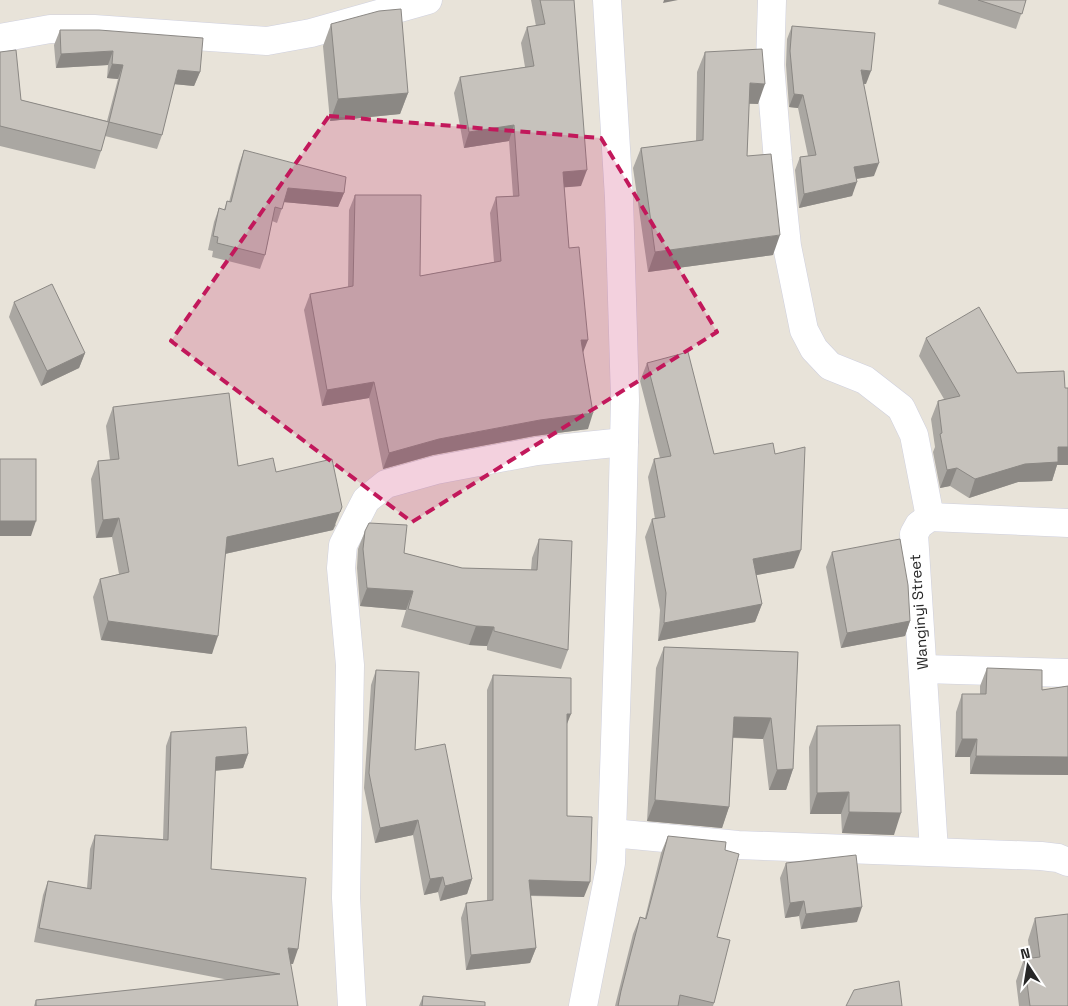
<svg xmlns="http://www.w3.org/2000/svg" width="1068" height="1006" font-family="'Space Grotesk',sans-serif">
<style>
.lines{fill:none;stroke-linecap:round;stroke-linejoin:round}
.street-casing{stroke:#cfd0de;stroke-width:29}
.street{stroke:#fff;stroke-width:28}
.wall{fill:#aaa7a2}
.shaded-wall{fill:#8b8884}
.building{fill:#c6c2bc;stroke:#8b8884}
.marked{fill:#c2185b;fill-opacity:0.2;stroke:#c2185b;stroke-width:4;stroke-dasharray:10 6;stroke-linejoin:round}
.labels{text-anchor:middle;stroke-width:4.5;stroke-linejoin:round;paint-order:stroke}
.street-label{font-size:15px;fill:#262626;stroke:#fff}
</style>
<rect width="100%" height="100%" fill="#e8e3d9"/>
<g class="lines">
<defs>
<g id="street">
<polyline points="772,0 770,65 778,161 787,246 804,330 814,349 830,366 865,380 901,408 914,435 930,517"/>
<polyline points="0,38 50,29 94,29 267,41 311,33 428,0"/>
<polyline points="923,669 1068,673"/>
<polyline points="612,833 738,845 1041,856 1058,858 1068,862"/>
<polyline points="934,851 914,534 919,525 930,517 1068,523"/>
<polyline points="352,1006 346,898 350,665 341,568 343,545 366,500 386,484 436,470 537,451 624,442"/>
<polyline points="583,1006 611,863 622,528 625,400 619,198 607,0"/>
</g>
</defs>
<use href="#street" class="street-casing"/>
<use href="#street" class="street"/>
</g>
<g class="wall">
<polygon points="531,0 574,0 581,186 564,187 569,248 583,353 588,429 534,436 433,455 383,469 369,398 322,406 304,310 310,294 348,287 349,210 355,195 420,276 494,262 490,213 496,197 513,196 509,141 464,148 454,93 460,77 525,67 521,43 527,27 536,26"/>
<polygon points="939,0 1026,0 1016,29 938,4"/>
<polygon points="331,24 408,93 400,114 330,121 323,46"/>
<polygon points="792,26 866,84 863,84 874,176 856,179 852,196 799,208 795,170 800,157 808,156 798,108 789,107 786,65 787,39"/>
<polygon points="60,30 200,72 194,86 174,84 162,135 157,149 105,136 101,151 95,169 0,146 0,52 21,100 107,121 118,79 107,78 108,65 56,68 54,45"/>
<polygon points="705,52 758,104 749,104 747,156 773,255 648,272 633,168 641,148 696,141 697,72"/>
<polygon points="244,150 344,193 338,207 284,202 277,223 272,221 265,255 260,269 212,257 213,251 208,250 214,222 219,208 224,210 227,201 229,202 239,164"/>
<polygon points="14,302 85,353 79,368 41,386 9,317"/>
<polygon points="926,338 1057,465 1052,481 1018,482 969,498 950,486 940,488 933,452 935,447 931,419 938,401 944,399 919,356"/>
<polygon points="647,363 714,454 794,568 756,575 762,604 755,622 658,641 660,610 645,537 652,519 655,519 648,477 654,459 660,458 640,381"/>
<polygon points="113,407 238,466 276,472 336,525 333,530 225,554 212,654 101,640 93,597 100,579 119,574 112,537 96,538 91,479 98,461 110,460 106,426"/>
<polygon points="365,531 404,553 462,568 531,570 532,558 539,539 568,650 561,669 487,650 487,646 469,645 401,627 406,610 360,606 357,568 358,549"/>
<polygon points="832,552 910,621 905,636 841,648 826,567"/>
<polygon points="664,647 798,652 793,769 786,790 769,790 763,739 733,738 729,807 722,828 647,821 656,668"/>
<polygon points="987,668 1042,690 1068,686 1068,775 970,774 970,757 955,757 956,712 962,694 980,694 980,686"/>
<polygon points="376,670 415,750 472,879 467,894 440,901 438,892 424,895 413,835 375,843 364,788 371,685"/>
<polygon points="493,675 567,725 567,816 584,897 531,896 536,948 530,963 466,970 461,918 466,903 487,901 487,690"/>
<polygon points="817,726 894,835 842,833 841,814 810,814 809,747"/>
<polygon points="171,732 248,754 243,768 215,771 211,869 293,964 290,963 298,1006 34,1006 36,1000 229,980 34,942 43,895 48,881 87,888 90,849 95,835 163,839 166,746"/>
<polygon points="668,836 717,937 714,1003 713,1006 615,1006 633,934 640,917 645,918 661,853"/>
<polygon points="786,863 857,922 801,929 799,916 785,918 780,878"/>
<polygon points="1035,918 1068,1006 1019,1006 1016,981 1024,959 1030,958 1028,940"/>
<polygon points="423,996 485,1006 419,1006"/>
</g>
<g class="shaded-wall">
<polygon points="664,0 678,0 663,3"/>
<polygon points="113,51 108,65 56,68 61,54"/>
<polygon points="112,64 123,65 118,79 107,78"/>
<polygon points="178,70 200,72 194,86 173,84"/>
<polygon points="861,70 871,71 866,84 856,83"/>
<polygon points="750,83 765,84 758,104 743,103"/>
<polygon points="408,93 400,114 330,121 338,99"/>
<polygon points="794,94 803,95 798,108 789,107"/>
<polygon points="514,125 509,141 464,148 469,132"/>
<polygon points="879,163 874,176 849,180 854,167"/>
<polygon points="587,170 581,186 557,188 563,172"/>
<polygon points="857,182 852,196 799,208 804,194"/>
<polygon points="288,188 344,193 338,207 283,202"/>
<polygon points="780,235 773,255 648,272 655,252"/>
<polygon points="581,340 588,340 582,355"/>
<polygon points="85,353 79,368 41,386 47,371"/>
<polygon points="374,382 369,398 322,406 327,390"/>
<polygon points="593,413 588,429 534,436 433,455 383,469 389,453 439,439 540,420"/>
<polygon points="1058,447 1068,447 1068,465 1057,465 1052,481 1018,482 969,498 975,479"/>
<polygon points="957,468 950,486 940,488 947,470"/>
<polygon points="342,507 333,530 220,555 227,537"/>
<polygon points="119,518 112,537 96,538 103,520"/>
<polygon points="0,521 36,521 31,536 0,536"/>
<polygon points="801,550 794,568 746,577 753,559"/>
<polygon points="367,588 413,591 406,610 360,606"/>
<polygon points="762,604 755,622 658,641 664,623"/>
<polygon points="108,621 218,636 212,654 101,640"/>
<polygon points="910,621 905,636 841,648 847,633"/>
<polygon points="476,626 494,627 487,646 469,645"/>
<polygon points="567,714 571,714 565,729"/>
<polygon points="734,717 771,718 763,739 727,737"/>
<polygon points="962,739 977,739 970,757 955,757"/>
<polygon points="248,754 243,768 211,771 216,757"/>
<polygon points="976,756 1068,757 1068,775 970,774"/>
<polygon points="793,769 786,790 769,790 777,770"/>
<polygon points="849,792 841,814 810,814 817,793"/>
<polygon points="655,800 729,807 722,828 647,821"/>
<polygon points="849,812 901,813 894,835 842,833"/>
<polygon points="418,820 413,835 375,843 380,828"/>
<polygon points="443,877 438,892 424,895 430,879"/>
<polygon points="472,879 467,894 440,901 445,886"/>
<polygon points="529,880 590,882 584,897 524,895"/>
<polygon points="804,901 799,916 785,918 790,903"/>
<polygon points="862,907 857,922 801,929 806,914"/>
<polygon points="288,948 298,949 293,964 283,963"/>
<polygon points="536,948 530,963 466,970 471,955"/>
</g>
<g class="building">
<polygon points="540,0 574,0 587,170 563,172 569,248 579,247 588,340 581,340 593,413 540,420 439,439 389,453 374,382 327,390 310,294 353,286 355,195 421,195 420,276 501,261 496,197 519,196 514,125 469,132 460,77 534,66 527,27 545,24"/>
<polygon points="978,0 1026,0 1022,14"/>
<polygon points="401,9 408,93 338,99 331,24 379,11"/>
<polygon points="792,26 875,33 871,71 861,70 879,163 854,167 857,182 804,194 800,157 816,155 803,95 794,94 790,51"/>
<polygon points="60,30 99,30 203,38 200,72 178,70 162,135 109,122 123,65 112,64 113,51 61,54"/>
<polygon points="762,49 765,84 750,83 747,156 771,154 780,235 655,252 641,148 703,140 705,52"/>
<polygon points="16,50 21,100 109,122 101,151 0,126 0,52"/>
<polygon points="244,150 346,177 344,193 288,188 282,209 275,207 265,255 217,243 218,237 213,236 219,208 225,210 227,201 231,202"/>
<polygon points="52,284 85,353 47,371 14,302"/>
<polygon points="979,307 1017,373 1064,371 1065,388 1068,388 1068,447 1058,447 1058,462 1025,464 975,479 957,468 947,470 940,434 942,433 938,401 960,396 926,338"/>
<polygon points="688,352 714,454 773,443 775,454 805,447 801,550 753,559 762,604 664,623 666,593 652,519 665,517 654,459 671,456 647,363"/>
<polygon points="229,393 238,466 273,458 276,472 332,459 342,507 340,512 227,537 218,636 108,621 100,579 129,572 119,518 103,520 98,461 119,459 113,407"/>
<rect x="0" y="459" width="36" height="62"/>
<polygon points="369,523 407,525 404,553 462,568 537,570 539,539 572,541 568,650 494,631 494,627 476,626 408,609 413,591 367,588 363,549 365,531"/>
<polygon points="900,539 908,585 910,621 847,633 832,552"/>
<polygon points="664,647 798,652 793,769 777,770 771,718 734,717 729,807 655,800"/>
<polygon points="987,668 1042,670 1042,690 1068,686 1068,757 976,756 977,739 962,739 962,694 986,694"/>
<polygon points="376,670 419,672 415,750 445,744 472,879 445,886 443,877 430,879 418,820 380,828 369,773"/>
<polygon points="493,675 571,678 571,714 567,714 567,816 592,817 590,882 529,880 536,948 471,955 466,903 493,900"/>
<polygon points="900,725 901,813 849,812 849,792 817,793 817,726"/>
<polygon points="246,727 248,754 216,757 211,869 306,878 298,949 288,948 298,1006 36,1006 36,1000 280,974 39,928 48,881 91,889 95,835 168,840 171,732"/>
<polygon points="668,836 726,842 725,850 739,854 717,937 730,940 714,1003 680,995 678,1006 618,1006 621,991 640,917 646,919"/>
<polygon points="856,855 862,907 806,914 804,901 790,903 786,863"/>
<polygon points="1068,914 1068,1006 1030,1006 1024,959 1040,957 1035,918"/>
<polygon points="899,981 902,1006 846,1006 854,990"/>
<polygon points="423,996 485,1002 485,1006 422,1006"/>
</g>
<path class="marked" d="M 329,116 L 601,138 L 717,332 L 412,522 L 171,341 Z"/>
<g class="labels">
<g class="street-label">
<text transform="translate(919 612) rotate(-94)" y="5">Wanginyi Street</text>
</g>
</g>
<g transform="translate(1028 966) rotate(348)" stroke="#ffffff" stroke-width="4" paint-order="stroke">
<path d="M0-4L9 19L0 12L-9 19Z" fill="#262626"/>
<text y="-8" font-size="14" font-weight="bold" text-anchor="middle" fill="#262626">N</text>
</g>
</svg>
